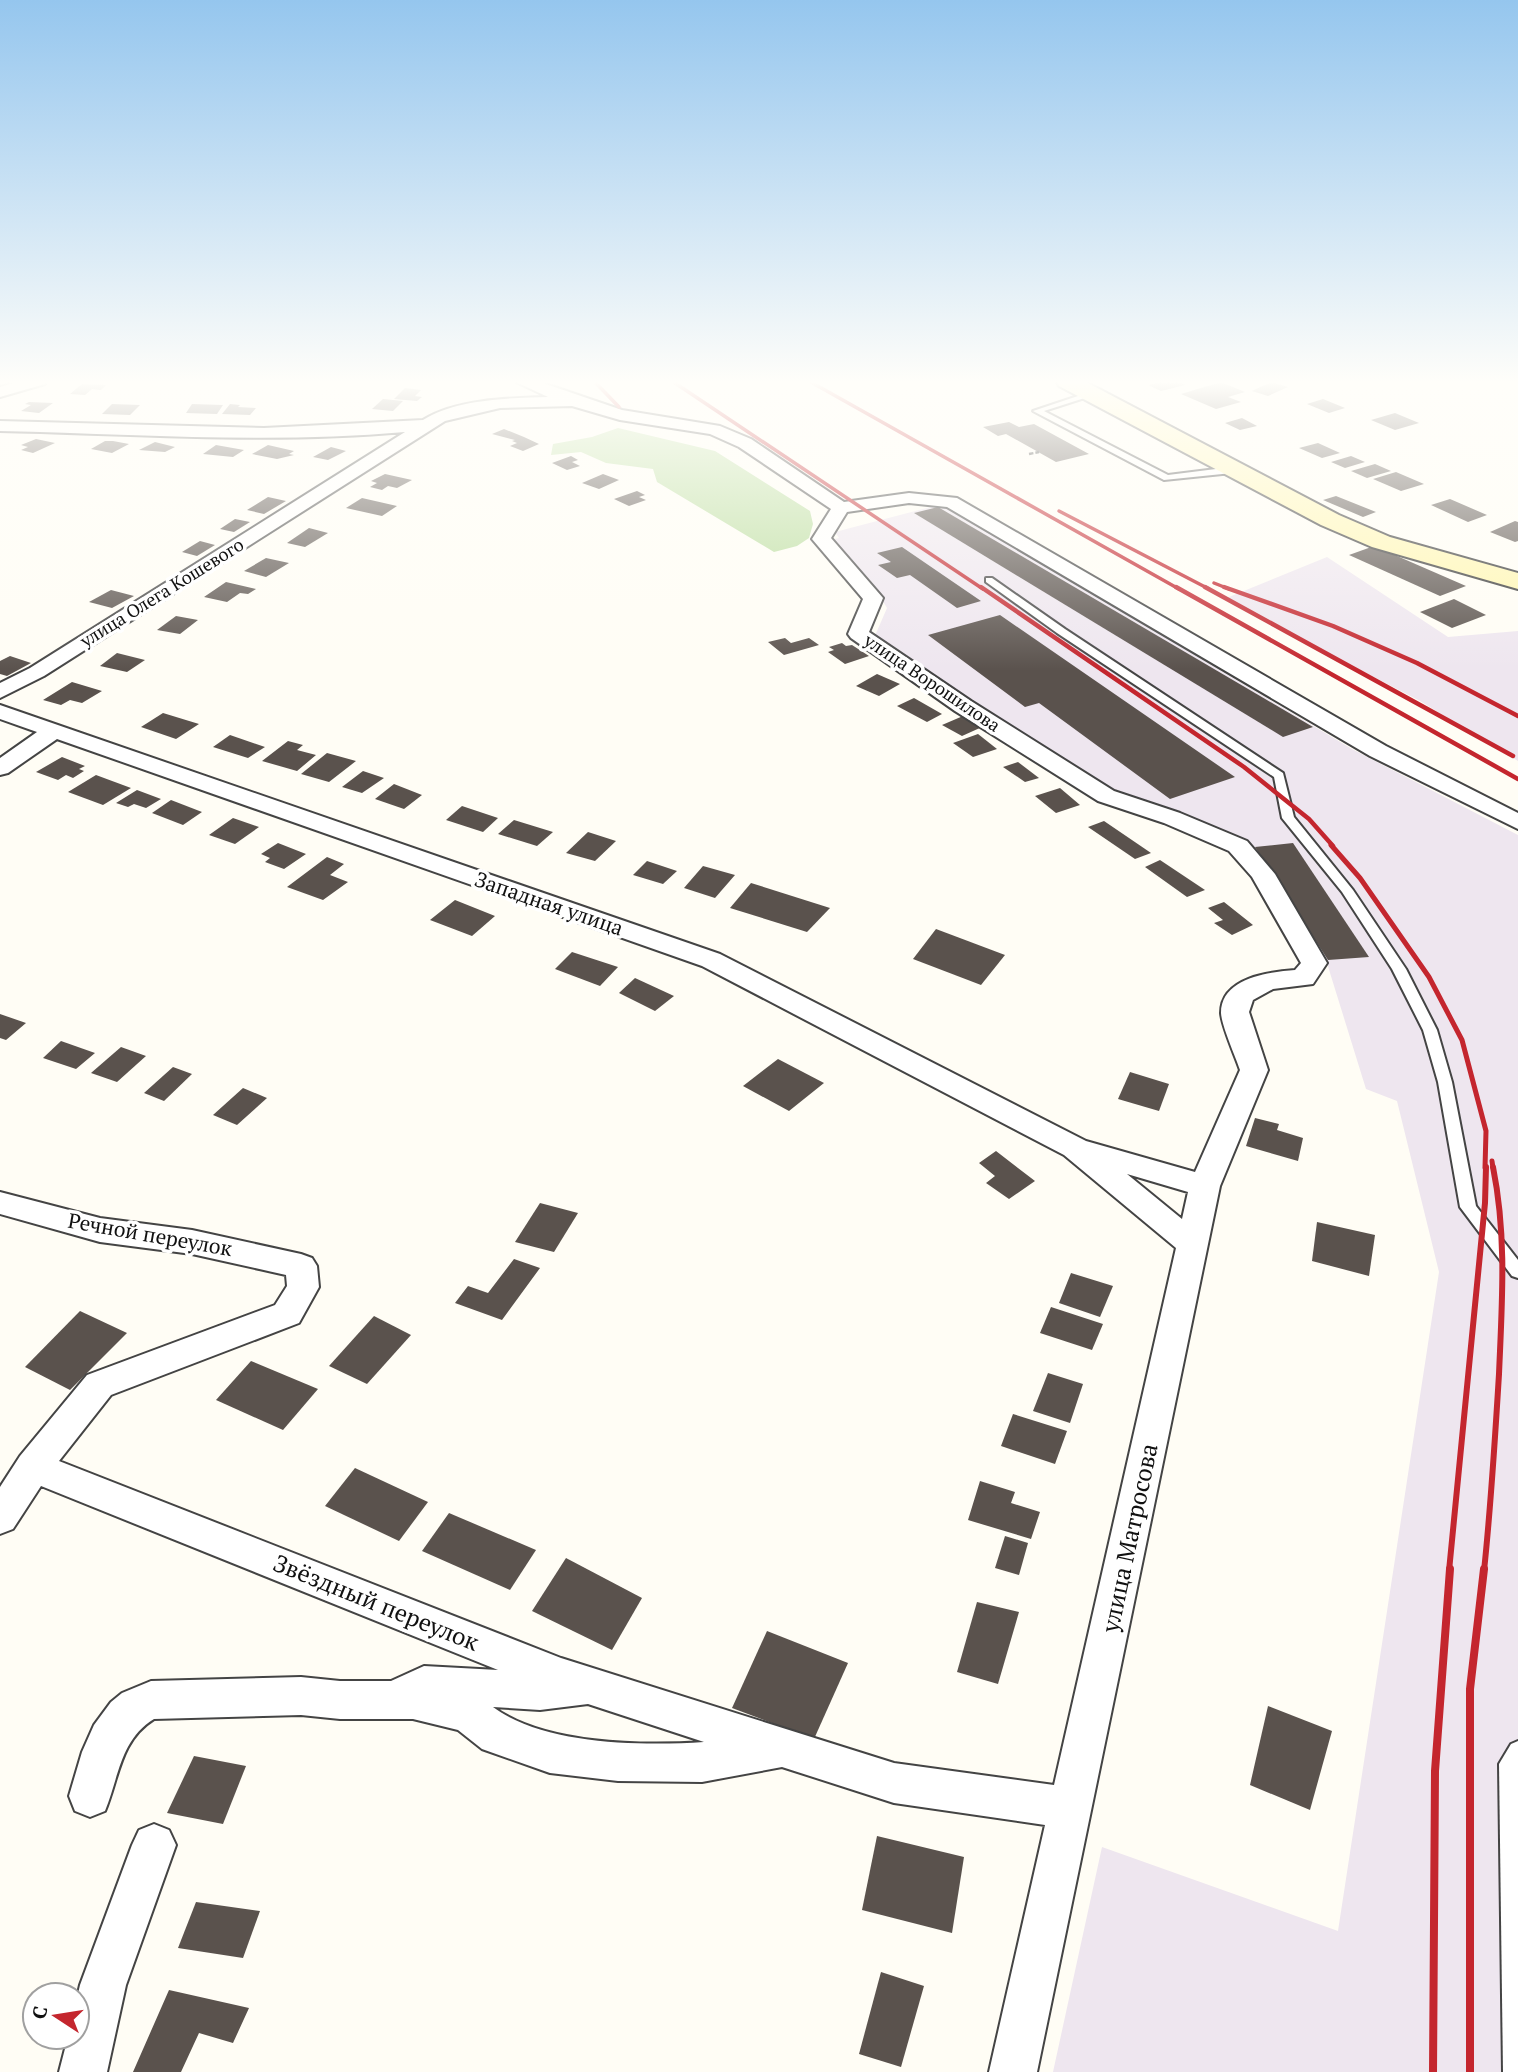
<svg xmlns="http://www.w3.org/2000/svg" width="1518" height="2072" font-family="'PT Serif',serif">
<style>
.industrial{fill:#eee6ef}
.forest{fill:#b9dc9c}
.building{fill:#5a524d}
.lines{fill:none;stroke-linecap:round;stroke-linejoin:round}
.lane-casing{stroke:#444;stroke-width:4}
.street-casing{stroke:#444;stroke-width:4}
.secondary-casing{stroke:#333;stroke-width:4}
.path{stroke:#333;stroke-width:2.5;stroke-dasharray:4.5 2;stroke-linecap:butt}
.lane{fill:#fff;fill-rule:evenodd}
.street{fill:#fff;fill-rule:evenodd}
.secondary{fill:#fff6b0;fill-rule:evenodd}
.rail-far4{stroke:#c4262e;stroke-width:3.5}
.rail-far3{stroke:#c4262e;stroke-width:4.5}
.rail-far2{stroke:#c4262e;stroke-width:5}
.rail-far1{stroke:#c4262e;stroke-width:6}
.rail{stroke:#c4262e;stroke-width:8}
.labels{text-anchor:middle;stroke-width:7;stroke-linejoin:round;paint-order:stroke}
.far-street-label{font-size:18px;fill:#111;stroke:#fff}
.street-label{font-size:21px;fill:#111;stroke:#fff}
.near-street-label{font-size:24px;fill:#111;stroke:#fff}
</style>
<rect width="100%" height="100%" fill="#fffdf5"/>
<g class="industrial">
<polygon points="942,504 1352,749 1518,835 1518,2072 1053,2072 1102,1847 1338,1931 1439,1272 1397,1101 1366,1089 1326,960 1253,849 1103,789 874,638 887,608 870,580 831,540 839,538 835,532"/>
<polygon points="1327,557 1448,637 1518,631 1518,761 1420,701 1224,599"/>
</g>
<polygon class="forest" points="618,428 715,451 810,511 813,524 809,538 797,546 774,552 657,482 653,469 606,463 581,452 551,455 553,444 592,437"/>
<g class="building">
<polygon points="1153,381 1177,381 1185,385 1161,391 1148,385 1156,383"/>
<polygon points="1221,382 1245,392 1228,397 1241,402 1216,409 1181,394"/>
<polygon points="1271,382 1288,387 1268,396 1252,391"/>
<polygon points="82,384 106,385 101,390 92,389 85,395 70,394"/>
<polygon points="405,388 421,390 415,396 422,397 417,401 394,399"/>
<polygon points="383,399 403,401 393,411 372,409"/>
<polygon points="1323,399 1345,408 1329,413 1307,404"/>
<polygon points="29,402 53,403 39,413 21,411 31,405 25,404"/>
<polygon points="112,404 140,405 130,415 102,414"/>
<polygon points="192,404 223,405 217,414 186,413"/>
<polygon points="230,404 240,405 238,407 256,408 250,415 222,414"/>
<polygon points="1395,413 1419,423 1395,430 1371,420"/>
<polygon points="1242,418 1257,426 1240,430 1225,423"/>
<polygon points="1009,422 1019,427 1034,424 1089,454 1056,462 1006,434 998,436 983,427"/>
<polygon points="504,429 524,437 539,444 523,451 510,446 517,443 512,441 515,440 492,434"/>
<polygon points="36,439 55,443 33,453 21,450 28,447 21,445"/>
<polygon points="105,441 113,441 129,444 112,453 91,449"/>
<polygon points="155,442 175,447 165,452 139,450"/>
<polygon points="1318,443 1340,453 1322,458 1299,448"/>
<polygon points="216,445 244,450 233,457 203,454"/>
<polygon points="268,445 294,451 289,454 294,455 277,459 252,454"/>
<polygon points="331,447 346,451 328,460 313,457"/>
<polygon points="571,456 578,460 572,462 580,466 567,470 552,463"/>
<polygon points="1351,456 1365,462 1345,468 1331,462"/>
<polygon points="1375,464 1391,471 1367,478 1351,471"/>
<polygon points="1396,472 1424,484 1401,491 1373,479"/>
<polygon points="385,474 412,480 397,488 388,486 382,490 370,487 377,483 371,481"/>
<polygon points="603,474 619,480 599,489 582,483"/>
<polygon points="637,491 645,495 639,497 646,500 629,506 614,499"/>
<polygon points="1336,496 1376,512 1363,517 1323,500"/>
<polygon points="268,497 286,501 264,514 247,510"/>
<polygon points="362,498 397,506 382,516 346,508"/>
<polygon points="1450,499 1487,515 1468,522 1431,505"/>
<polygon points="938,507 1313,727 1283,737 914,513"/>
<polygon points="235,519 250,522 234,532 220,529"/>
<polygon points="1515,521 1518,522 1518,541 1515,542 1490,532"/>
<polygon points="309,528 328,533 305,547 287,543"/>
<polygon points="200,541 215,545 197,556 182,552"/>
<polygon points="1374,546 1466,586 1440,596 1349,555"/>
<polygon points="902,547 981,601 957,608 910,575 897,578 878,565 891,562 877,553"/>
<polygon points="266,558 289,563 266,577 244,571"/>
<polygon points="226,582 256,589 248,594 240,593 227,602 204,597"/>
<polygon points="111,590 134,596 112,608 89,602"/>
<polygon points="1454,599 1486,615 1452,628 1420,612"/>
<polygon points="1000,615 1235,777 1170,799 1039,703 1025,707 928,635"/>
<polygon points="176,616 198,620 180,634 157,630"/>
<polygon points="785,638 791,643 809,638 819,645 784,655 768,642"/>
<polygon points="842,643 846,646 852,645 869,656 845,664 828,652 834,650 829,647"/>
<polygon points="117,653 145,660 127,672 100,666"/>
<polygon points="10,656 31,663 7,676 0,674 0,661"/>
<polygon points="877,674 900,684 879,696 856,686"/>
<polygon points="72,682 102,691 82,703 70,700 61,705 43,700"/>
<polygon points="914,698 942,714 927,722 897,706"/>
<polygon points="163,713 199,724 176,739 141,727"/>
<polygon points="963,716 982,727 962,736 942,725"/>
<polygon points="978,734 997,749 973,757 953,743"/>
<polygon points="230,735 265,747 248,758 213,747"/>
<polygon points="288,741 303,745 297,750 316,755 297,771 262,761"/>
<polygon points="327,753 356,761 329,782 301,774"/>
<polygon points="62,757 85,766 79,769 84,771 73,778 66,775 58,780 36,772"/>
<polygon points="1018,762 1039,778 1025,782 1003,767"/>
<polygon points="363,771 384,778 362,793 342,787"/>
<polygon points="96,775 131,788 103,805 68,792"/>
<polygon points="394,784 422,795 404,809 375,799"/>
<polygon points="1060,788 1080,805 1056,813 1035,796"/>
<polygon points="137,790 161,799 146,808 134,804 128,807 116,803"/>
<polygon points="171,800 202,812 183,825 152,813"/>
<polygon points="462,806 498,818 483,832 446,820"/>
<polygon points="233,818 259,827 235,844 209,835"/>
<polygon points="514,820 553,832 537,846 498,834"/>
<polygon points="1104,821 1151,853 1135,859 1088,827"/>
<polygon points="588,832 616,841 595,861 566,853"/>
<polygon points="278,843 306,854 284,869 265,862 270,858 261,854"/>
<polygon points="1293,843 1369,957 1328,960 1255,847"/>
<polygon points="327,857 344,864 330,875 348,882 323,900 287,887"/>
<polygon points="1160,860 1205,890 1187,897 1145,867"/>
<polygon points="647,861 677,871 663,884 633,875"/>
<polygon points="703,866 735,875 715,898 684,888"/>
<polygon points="751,883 830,908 807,932 730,908"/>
<polygon points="455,900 495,916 472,936 430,920"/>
<polygon points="1224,902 1253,925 1232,935 1214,923 1223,920 1208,908"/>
<polygon points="936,929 1005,955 981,985 913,959"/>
<polygon points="572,952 618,967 600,986 555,969"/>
<polygon points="635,978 674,996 655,1011 619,993"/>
<polygon points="0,1014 26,1023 6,1040 0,1038"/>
<polygon points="61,1041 95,1053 76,1069 43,1058"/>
<polygon points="121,1047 146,1056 117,1082 91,1073"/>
<polygon points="778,1059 824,1083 789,1111 743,1086"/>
<polygon points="173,1067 192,1074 164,1101 144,1093"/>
<polygon points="1130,1072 1169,1084 1159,1111 1118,1099"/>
<polygon points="243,1088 267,1098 237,1125 213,1115"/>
<polygon points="1255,1118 1279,1124 1277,1130 1303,1138 1298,1161 1246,1146"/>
<polygon points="996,1151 1035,1181 1009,1199 986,1183 995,1176 979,1163"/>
<polygon points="540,1203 578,1213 554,1252 515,1242"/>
<polygon points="1317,1222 1375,1235 1369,1276 1312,1261"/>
<polygon points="514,1259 540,1268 502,1320 455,1303 468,1286 488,1293"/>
<polygon points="1071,1273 1113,1286 1100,1317 1059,1303"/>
<polygon points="1051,1307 1103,1324 1092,1350 1040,1333"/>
<polygon points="80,1311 127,1333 70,1390 25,1367"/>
<polygon points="374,1316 411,1335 367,1384 329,1366"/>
<polygon points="251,1361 318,1389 283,1430 216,1400"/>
<polygon points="1048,1373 1083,1384 1070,1423 1033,1411"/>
<polygon points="1013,1414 1067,1431 1055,1464 1001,1446"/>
<polygon points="355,1468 428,1502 399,1541 325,1506"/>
<polygon points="980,1481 1015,1492 1011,1503 1040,1512 1031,1539 968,1520"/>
<polygon points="449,1513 536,1550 510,1590 422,1551"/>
<polygon points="1005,1536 1028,1543 1019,1575 995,1568"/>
<polygon points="566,1558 642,1598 612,1650 532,1611"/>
<polygon points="977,1602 1019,1612 998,1684 957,1672"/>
<polygon points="767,1631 848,1663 814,1739 732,1708"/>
<polygon points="1268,1706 1332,1731 1310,1810 1250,1785"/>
<polygon points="194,1756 246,1766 223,1824 167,1813"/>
<polygon points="877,1836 964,1857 952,1933 862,1910"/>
<polygon points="196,1902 260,1911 243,1958 178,1948"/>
<polygon points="881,1972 924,1986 901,2067 859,2054"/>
<polygon points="169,1990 249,2008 233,2043 199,2033 181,2072 133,2072"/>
</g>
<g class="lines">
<defs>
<g id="lane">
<polygon points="1090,392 1097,394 1044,411 1168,475 1232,467 1236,470 1232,473 1164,480 1033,411"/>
<polygon points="986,578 992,578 1065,629 1283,773 1294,817 1353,890 1406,969 1437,1030 1452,1082 1476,1206 1518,1260 1518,1278 1512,1276 1460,1207 1438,1082 1423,1030 1392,969 1342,892 1282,818 1274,777 1057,633 986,582"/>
<polygon points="1518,1741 1518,2072 1503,2072 1499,1764 1511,1744"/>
</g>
<g id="street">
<polygon points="21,381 47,381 45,384 0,397 0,387"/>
<path d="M 514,381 L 537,381 L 622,410 L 720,426 L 751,439 L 844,502 L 909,493 L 957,498 L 1386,746 L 1518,813 L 1518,829 L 1370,756 L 947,507 L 909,503 L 847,512 L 831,538 L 883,598 L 869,632 L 971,701 L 1114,791 L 1180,813 L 1247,841 L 1275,874 L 1327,963 L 1313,984 L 1273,989 L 1253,1000 L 1249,1012 L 1268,1070 L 1220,1186 L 1037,2072 L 989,2072 L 1045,1825 L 894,1803 L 782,1767 L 702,1782 L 618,1781 L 550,1773 L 482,1749 L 458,1730 L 413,1719 L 340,1719 L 301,1715 L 154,1719 C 120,1740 119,1777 105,1811 L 90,1817 L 75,1811 L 69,1796 L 82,1752 L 94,1725 L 111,1702 L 122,1693 L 151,1681 L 301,1677 L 340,1681 L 391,1681 L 424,1666 L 498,1670 L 41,1486 L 13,1529 L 0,1534 L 0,1487 L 20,1456 L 87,1375 L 275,1305 L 287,1286 L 286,1275 L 192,1254 L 100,1242 L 0,1214 L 0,1192 L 100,1218 L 192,1230 L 301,1254 L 312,1258 L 317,1266 L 319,1287 L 299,1323 L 111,1395 L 59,1461 L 561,1658 L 894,1763 L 1054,1785 L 1176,1248 L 1064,1155 L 702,966 L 57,739 L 8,773 L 0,775 L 0,758 L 37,732 L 0,719 L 0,705 L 720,954 L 1086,1141 L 1195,1172 L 1240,1070 C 1235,1055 1222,1027 1221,1013 C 1221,977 1270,972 1295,970 L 1301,963 L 1252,877 L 1229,851 L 1164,823 L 1098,801 L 955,711 L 851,638 L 848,634 L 863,599 L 812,539 L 831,509 L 739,447 L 710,434 L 620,420 L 572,406 L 500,408 L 445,421 L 44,676 L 0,698 L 0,683 L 30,668 L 405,432 C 270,444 135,434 0,431 L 0,421 L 264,428 L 423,420 C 456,399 510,398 548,397 ZM 1127,1174 L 1188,1192 L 1182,1219 ZM 588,1704 L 704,1742 C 642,1746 544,1745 493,1707 L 540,1710 Z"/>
<polygon points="154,1824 169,1830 176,1845 126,1985 107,2072 59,2072 68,2037 77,2037 77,1998 80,1985 132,1845 139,1830"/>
</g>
<polygon id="secondary" points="1056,381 1084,381 1339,515 1390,537 1518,573 1518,589 1372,547 1321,525 1059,386"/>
</defs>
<use href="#lane" class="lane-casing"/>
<use href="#street" class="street-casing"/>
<use href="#secondary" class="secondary-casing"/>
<polyline class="path" points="1029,454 1039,452"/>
<use href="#lane" class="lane"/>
<use href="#street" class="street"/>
<use href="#secondary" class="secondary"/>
<g class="rail-far4">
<polyline points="594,381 619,407"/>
<polyline points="672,381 983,589"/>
<polyline points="809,381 1179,589"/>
<polyline points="1059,511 1209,589"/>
<polyline points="1214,583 1229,589"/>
</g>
<g class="rail-far3">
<polyline points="981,587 1244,767 1309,819 1333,846"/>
<polyline points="1176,587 1518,779"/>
<polyline points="1205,587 1513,756"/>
<polyline points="1224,587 1333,626 1417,663 1518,716"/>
</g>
<g class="rail-far2">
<polyline points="1331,845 1360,878 1429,977 1462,1040 1486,1131 1485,1168"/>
<polyline points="1492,1161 1493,1168"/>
</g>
<g class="rail-far1">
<polyline points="1449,1571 1485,1203 1486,1167"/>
<path d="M 1484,1571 C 1491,1505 1495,1440 1499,1374 C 1502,1302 1507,1237 1493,1167"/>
</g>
<g class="rail">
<polyline points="1433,2072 1435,1771 1450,1569"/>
<polyline points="1470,2072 1470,1689 1484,1569"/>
</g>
</g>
<linearGradient id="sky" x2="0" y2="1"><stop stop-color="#95c6ee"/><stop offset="0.57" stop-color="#fffefa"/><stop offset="1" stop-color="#fffefa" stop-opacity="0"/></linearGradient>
<rect width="1518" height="671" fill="url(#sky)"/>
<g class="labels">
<g class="far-street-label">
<text transform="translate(162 593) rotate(-32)" y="6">улица Олега Кошевого</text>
<text transform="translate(932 683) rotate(34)" y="6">улица Ворошилова</text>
</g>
<g class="street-label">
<text transform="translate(549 904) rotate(19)" y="7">Западная улица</text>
<text transform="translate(150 1235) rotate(10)" y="7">Речной переулок</text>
</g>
<g class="near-street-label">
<text transform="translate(1130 1538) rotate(-78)" y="8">улица Матросова</text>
<text transform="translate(376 1603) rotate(22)" y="8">Звёздный переулок</text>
</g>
</g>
<g transform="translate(56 2016) rotate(282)"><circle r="33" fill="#ffffff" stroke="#a0a0a0" stroke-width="2"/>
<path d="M0-5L12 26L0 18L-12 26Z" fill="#c4262e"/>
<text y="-10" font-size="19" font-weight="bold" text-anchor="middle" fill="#111111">С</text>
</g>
</svg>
